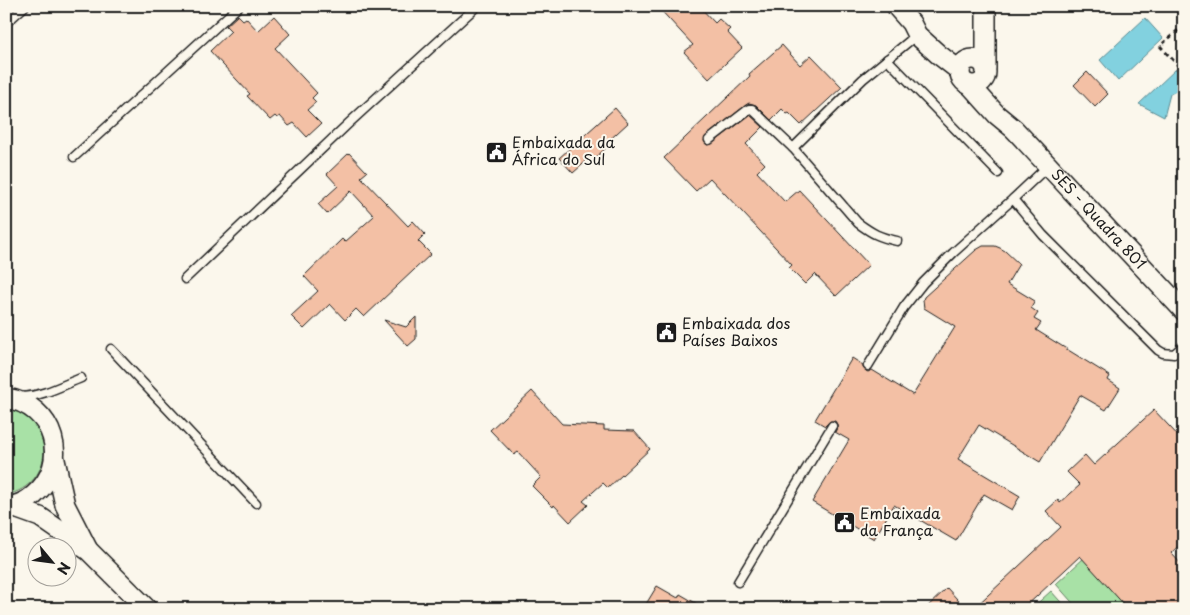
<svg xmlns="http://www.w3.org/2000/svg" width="1190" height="615" font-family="'Playpen Sans',sans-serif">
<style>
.green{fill:#a8e1a6;stroke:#627e61}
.water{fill:#82d1df;stroke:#598991}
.building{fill:#f3c0a5;stroke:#1c1c1c}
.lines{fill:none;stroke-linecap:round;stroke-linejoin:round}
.service-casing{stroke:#1c1c1c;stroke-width:11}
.tertiary-casing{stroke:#1c1c1c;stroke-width:22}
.path{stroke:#1c1c1c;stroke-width:3;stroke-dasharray:4 4;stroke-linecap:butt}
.service{stroke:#fbf7ec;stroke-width:8}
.tertiary{stroke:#fbf7ec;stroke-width:19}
.labels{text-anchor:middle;stroke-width:4;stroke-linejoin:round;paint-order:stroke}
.poi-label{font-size:15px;fill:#1c1c1c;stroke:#fbf7ec;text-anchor:start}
.street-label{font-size:15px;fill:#1c1c1c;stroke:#fbf7ec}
</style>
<rect width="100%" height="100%" fill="#fbf7ec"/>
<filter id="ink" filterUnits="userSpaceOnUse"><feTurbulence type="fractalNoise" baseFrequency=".02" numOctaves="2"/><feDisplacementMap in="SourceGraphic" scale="10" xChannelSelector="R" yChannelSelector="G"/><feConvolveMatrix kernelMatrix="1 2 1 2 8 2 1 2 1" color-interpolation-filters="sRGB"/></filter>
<g filter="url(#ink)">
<g class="green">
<path d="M 6,408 C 57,416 56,485 6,495 Z"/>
<polygon points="1085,557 1132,609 1078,609 1056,584"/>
<polygon points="1051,591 1067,609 1031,609"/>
</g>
<g class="water">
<polygon points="1145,18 1163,38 1118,81 1100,60"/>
<polygon points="1176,69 1182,70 1180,89 1170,94 1164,117 1139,104"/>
</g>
<g class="building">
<polygon points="657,6 699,6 715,23 719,19 730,29 727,32 742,48 709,79 684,52 693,45"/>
<polygon points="238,15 243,20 246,18 258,31 274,16 290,34 275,48 317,93 312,98 316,102 307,110 321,124 307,137 294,123 289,126 280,116 277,118 275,116 270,120 247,96 250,94 210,51 231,31 226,26"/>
<polygon points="782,45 800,65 811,55 842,87 801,125 789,113 787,114 782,109 771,120 756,105 749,103 746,105 706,136 704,141 707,145 712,144 750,115 763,127 746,144 765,164 757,172 785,202 799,190 869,265 836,296 815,274 805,284 789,268 792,265 710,178 696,191 664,158 750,76 749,74"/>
<polygon points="1087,72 1108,94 1095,107 1074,85"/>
<polygon points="615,108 628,123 605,144 607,147 593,160 591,157 573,173 559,158"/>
<polygon points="349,153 367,172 361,177 408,226 413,221 425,234 418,241 431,254 364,317 356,309 345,320 330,304 304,329 291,316 318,291 304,276 342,239 345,242 374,216 351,191 327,214 318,204 338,186 327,174"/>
<polygon points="983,246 995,246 1000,248 1005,251 1019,264 1007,284 1035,301 1031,308 1038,313 1034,319 1041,323 1036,330 1110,376 1108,380 1120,388 1106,410 1080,395 1040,462 979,425 958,459 1020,496 1012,510 984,494 956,541 894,505 874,539 812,502 849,440 835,432 838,426 835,421 830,421 825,426 815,420 852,358 863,365 863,368 866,371 868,372 872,370 913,395 955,327 924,308 923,300 924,297 976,250"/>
<polygon points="416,317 416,339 408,346 384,320 406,327"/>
<polygon points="532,391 562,424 604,426 604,430 634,431 650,449 608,488 603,483 583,501 588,505 570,522 554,505 553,507 532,486 541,477 518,452 514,455 490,430"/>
<polygon points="1154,410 1184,442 1184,541 1171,553 1184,567 1184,609 1128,609 1080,556 1023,609 973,609 1061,527 1046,511 1058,500 1060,503 1080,485 1067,472 1085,455 1094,465"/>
<polygon points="657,586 678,598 680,594 706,609 643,609"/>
<polygon points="947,588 966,609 925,609"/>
</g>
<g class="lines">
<defs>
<g id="service">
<polyline points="6,23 25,6"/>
<polyline points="887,59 998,173"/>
<polyline points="709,140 749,109 752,109 793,148"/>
<polyline points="74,157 239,6"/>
<polyline points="1048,166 1013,199 1043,235 1158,350 1163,353 1174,354 1184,345"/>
<path d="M 897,241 C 879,237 873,234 858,223 L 793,148 L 863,79 L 918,34"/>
<polyline points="185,279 349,123 477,6"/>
<polyline points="111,349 256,503"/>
<polyline points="868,366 904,307 923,283 953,253 1013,199"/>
<path d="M 21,397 C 43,396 61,386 81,378"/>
<polyline points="738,582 832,426"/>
</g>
<g id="tertiary">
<polyline points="896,6 911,23 917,35 938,54 960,71"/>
<circle cx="973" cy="72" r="13"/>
<polyline points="986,68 986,6"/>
<path id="s1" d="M 970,85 L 997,115 L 1014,129 L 1184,311"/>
<path d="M 6,398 C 54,405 72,463 34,495 C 26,502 17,506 6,507"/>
<polyline points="55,460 65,505 87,548"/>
<polyline points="12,507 40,517 89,551 147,609"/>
</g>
</defs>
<use href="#service" class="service-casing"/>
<use href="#tertiary" class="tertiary-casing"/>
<polyline class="path" points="1184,25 1160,46 1184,72"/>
<use href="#service" class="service"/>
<use href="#tertiary" class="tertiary"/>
</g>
</g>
<defs>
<symbol id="civic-square" viewBox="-11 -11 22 22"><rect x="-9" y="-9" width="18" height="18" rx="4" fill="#1c1c1c" stroke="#fbf7ec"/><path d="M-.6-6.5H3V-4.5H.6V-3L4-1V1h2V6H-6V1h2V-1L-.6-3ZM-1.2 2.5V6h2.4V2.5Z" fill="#fff"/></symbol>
</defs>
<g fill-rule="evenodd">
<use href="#civic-square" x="484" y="140" width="25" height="25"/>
<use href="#civic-square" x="654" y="320" width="25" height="25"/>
<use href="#civic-square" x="832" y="510" width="25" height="25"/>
</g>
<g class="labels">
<g class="poi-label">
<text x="512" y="148">Embaixada da<tspan x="512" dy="17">África do Sul</tspan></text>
<text x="682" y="329">Embaixada dos<tspan x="682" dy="17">Países Baixos</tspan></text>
<text x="860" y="519">Embaixada<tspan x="860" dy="17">da França</tspan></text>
</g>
<g class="street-label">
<text dy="5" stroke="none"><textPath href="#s1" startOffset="186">SES - Quadra 801</textPath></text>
</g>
</g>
<rect width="1190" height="615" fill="none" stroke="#fbf7ec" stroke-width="25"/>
<rect x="12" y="12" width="1165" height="590" fill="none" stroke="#1c1c1c" stroke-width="2" filter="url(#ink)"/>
<g transform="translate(52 562) rotate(119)"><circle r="24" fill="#fbf7ec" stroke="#a29f99"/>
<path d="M0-4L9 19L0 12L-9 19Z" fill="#1c1c1c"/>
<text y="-8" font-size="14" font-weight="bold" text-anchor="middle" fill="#1c1c1c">N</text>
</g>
</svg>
